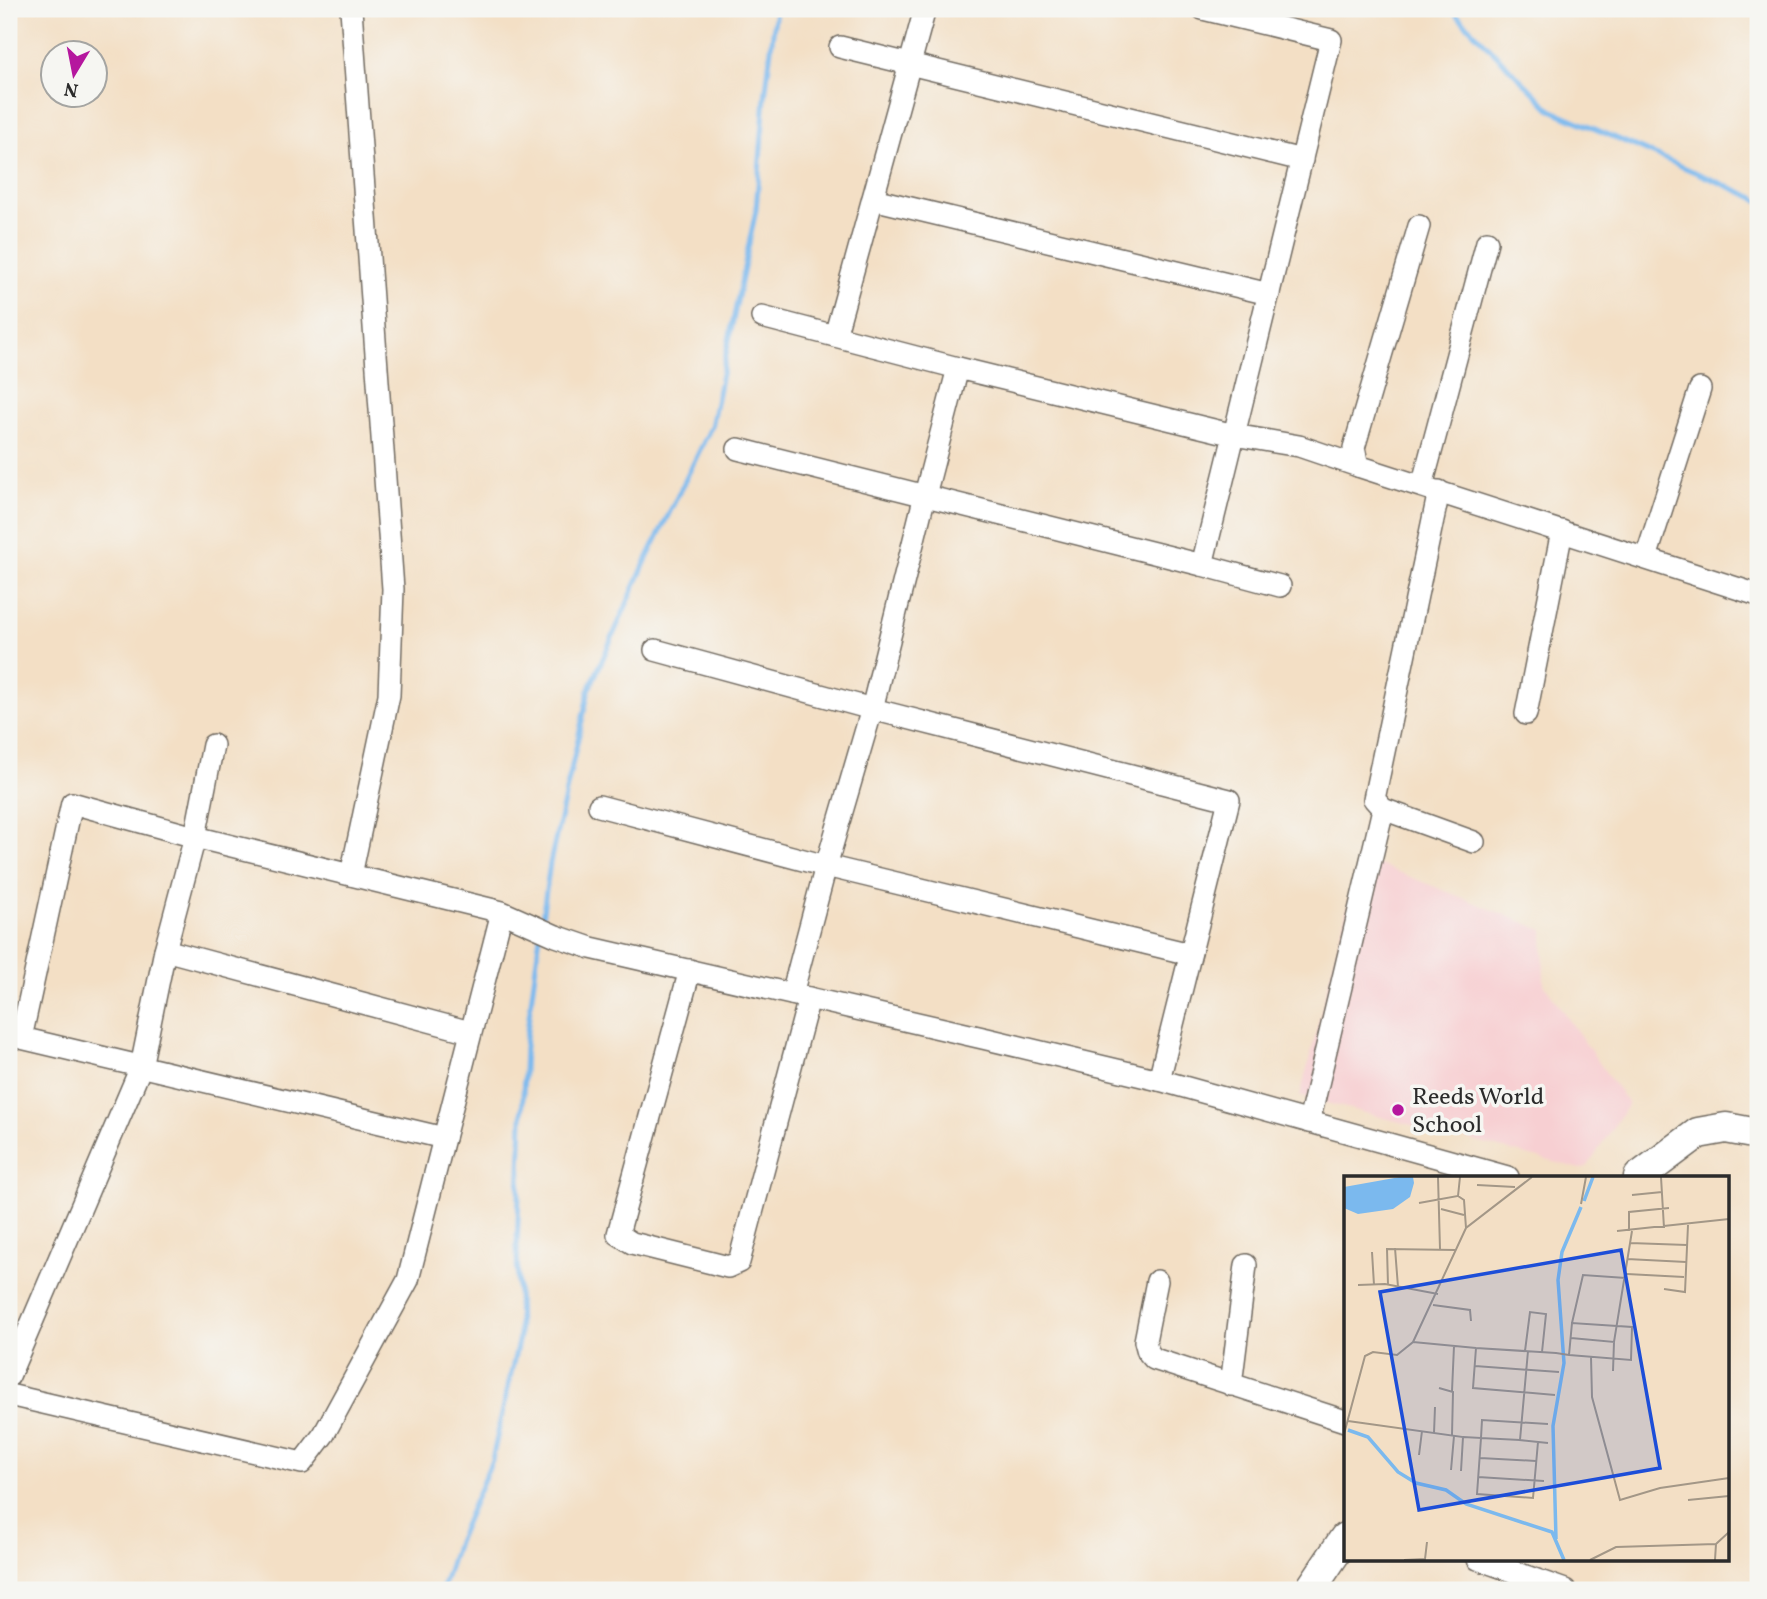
<svg xmlns="http://www.w3.org/2000/svg" width="1767" height="1599" font-family="Vollkorn,serif">
<style>
.built{fill:#f7cfd2}
.lines{fill:none;stroke-linecap:round;stroke-linejoin:round}
.stream{stroke:#7bb9ee;stroke-width:5}
.street-casing{stroke:#716a61;stroke-width:24}
.secondary-casing{stroke:#716a61;stroke-width:33}
.street{stroke:#fff;stroke-width:21}
.secondary{stroke:#fff;stroke-width:30}
.poi-dot{fill:#b5179e;stroke:#f6f6f2;stroke-width:2.5}
.labels{text-anchor:middle;stroke-width:7;stroke-linejoin:round;paint-order:stroke}
.poi-label{font-size:24px;fill:#2b2b2b;stroke:#f6f6f2;text-anchor:start}
.inset-river{fill:none;stroke:#7bb9ee;stroke-width:3.5}
.inset-road{fill:none;stroke:#a39787;stroke-width:2}
.view{fill:#1d4ed8;fill-opacity:0.15;stroke:#1d4ed8;stroke-width:3.5}
.inset-edge{fill:none;stroke:#2b2b2b;stroke-width:3.5}
</style>
<rect width="100%" height="100%" fill="#f6f6f2"/>
<filter id="ink" filterUnits="userSpaceOnUse"><feTurbulence type="fractalNoise" baseFrequency=".0143" numOctaves="2"/><feDisplacementMap in="SourceGraphic" scale="14" xChannelSelector="R" yChannelSelector="G"/><feConvolveMatrix kernelMatrix="1 2 1 2 8 2 1 2 1" color-interpolation-filters="sRGB"/></filter>
<filter id="wash" filterUnits="userSpaceOnUse"><feTurbulence type="fractalNoise" baseFrequency=".00686" numOctaves="4" result="noise"/><feDisplacementMap in="SourceGraphic" scale="28" xChannelSelector="R" yChannelSelector="G"/><feGaussianBlur stdDeviation="1.57" result="paint"/><feColorMatrix in="noise" values="0 0 0 0 0 0 0 0 0 0 0 0 0 0 0 0 0 1.4 0 .05"/><feComposite in="paint" operator="in"/></filter>
<g filter="url(#wash)">
<rect width="100%" height="100%" fill="#f3dfc5"/>
<polygon class="built" points="1360,857 1543,930 1544,984 1628,1104 1588,1166 1581,1169 1300,1096"/>
<g class="lines">
<g class="stream">
<polyline points="1451,9 1551,110 1755,198 1758,201"/>
<polyline points="541,925 550,863 589,690 645,563 711,427 756,210 765,97 776,9"/>
<polyline points="442,1590 457,1542 492,1460 519,1337 517,1246 525,1046 540,935"/>
</g>
</g>
</g>
<g filter="url(#ink)">
<g class="lines">
<defs>
<g id="street">
<polyline points="840,47 1302,160"/>
<polyline points="873,199 1269,294"/>
<polyline points="1419,226 1354,448 1358,466 1758,595"/>
<polyline points="762,317 958,368 925,495 872,709 826,866 792,994"/>
<polyline points="835,336 925,9"/>
<polyline points="958,368 1234,435 1331,40 1203,9"/>
<polyline points="738,449 1202,565 1234,435 1299,446 1358,466"/>
<polyline points="1422,486 1487,242"/>
<polyline points="1439,491 1374,799 1383,809 1474,842"/>
<polyline points="1646,558 1700,389"/>
<polyline points="1202,565 1280,586"/>
<polyline points="655,650 872,709 1229,800 1159,1080"/>
<polyline points="1526,714 1562,531"/>
<polyline points="599,806 826,866 1190,954"/>
<polyline points="351,875 389,695 393,589 351,9"/>
<polyline points="502,912 444,1138 21,1038 72,803 195,837 502,912 556,936 591,948 987,1039 1159,1080 1508,1177"/>
<polyline points="165,950 195,837 213,745"/>
<polyline points="690,970 618,1234 632,1243 728,1267 739,1262 809,998"/>
<polyline points="1309,1122 1383,809"/>
<polyline points="1157,1281 1145,1341 1148,1352 1154,1359 1345,1421"/>
<polyline points="9,1376 141,1067 165,950 470,1032"/>
<polyline points="1231,1385 1246,1265"/>
<polyline points="9,1395 302,1463 324,1434 408,1280 444,1138"/>
<polyline points="1478,1559 1565,1590"/>
</g>
<g id="secondary">
<polyline points="1639,1177 1698,1133 1726,1128 1758,1134"/>
<polyline points="1310,1590 1345,1538"/>
</g>
</defs>
<use href="#street" class="street-casing"/>
<use href="#secondary" class="secondary-casing"/>
<use href="#street" class="street"/>
<use href="#secondary" class="secondary"/>
</g>
</g>
<circle class="poi-dot" cx="1398" cy="1110" r="7"/>
<g class="labels">
<g class="poi-label">
<text x="1412" y="1104">Reeds World<tspan x="1412" dy="28">School</tspan></text>
</g>
</g>
<g transform="translate(1344 1176)">
<rect width="385" height="385" fill="#f3dfc5"/>
<path d="M 56,1 L 69,1 L 70,7 L 66,21 L 49,33 L 14,38 L 0,32 L 0,11 Z" fill="#7bb9ee"/>
<path class="inset-river" d="M 240,25 L 249,1M 4,254 L 24,261 L 54,296 L 72,307 L 102,314 L 122,328 L 208,356 L 220,384M 212,363 L 209,250 L 220,187 L 214,104 L 218,76 L 237,31"/>
<path class="inset-road" d="M 94,1 L 96,73M 317,1 L 320,52M 133,9 L 171,11M 288,19 L 318,16M 114,20 L 120,24 L 122,52M 75,27 L 114,20 L 116,1M 237,28 L 242,1M 97,33 L 120,39M 273,55 L 385,43M 285,55 L 285,36 L 325,32M 286,67 L 343,69M 51,72 L 54,111M 28,76 L 30,109M 283,83 L 342,86M 283,98 L 340,101M 14,109 L 41,108 L 94,118M 44,109 L 43,73 L 112,74M 320,113 L 341,116 L 344,49M 89,129 L 126,134 L 127,145M 228,147 L 239,99 L 282,102M 227,162 L 270,166 L 288,55M 69,166 L 132,172 L 212,177 L 225,179 L 287,184 L 288,151 L 228,147 L 225,179M 132,172 L 129,212 L 211,219M 181,175 L 186,136 L 202,138 L 198,176M 184,175 L 176,264 L 204,267M 247,181 L 248,221 L 276,324 L 316,312 L 385,302M 131,190 L 215,196M 269,195 L 270,166M 95,212 L 109,216 L 108,259M 108,215 L 110,170M 4,245 L 119,261 L 117,295M 90,257 L 91,231M 0,258 L 21,180 L 29,176 L 53,179 L 69,166 L 122,52 L 188,1M 119,261 L 137,262 L 138,244 L 204,248M 176,264 L 137,262 L 133,318 L 189,322 L 194,266M 75,279 L 78,255M 136,282 L 192,285M 107,294 L 110,260M 134,301 L 200,305M 344,324 L 385,320M 60,384 L 81,383 L 83,366M 246,384 L 272,371 L 372,368M 371,384 L 372,368 L 385,356"/>
<path class="view" d="M 277,74 L 316,292 L 75,334 L 36,116 Z"/>
<rect width="385" height="385" class="inset-edge"/>
</g>
<rect width="1767" height="1599" fill="none" stroke="#f6f6f2" stroke-width="35"/>
<g transform="translate(74 74) rotate(190)"><circle r="33" fill="#f6f6f2" stroke="#a5a5a2" stroke-width="2"/>
<path d="M0-5L12 26L0 18L-12 26Z" fill="#b5179e"/>
<text y="-10" font-size="19" font-weight="bold" text-anchor="middle" fill="#2b2b2b">N</text>
</g>
</svg>
